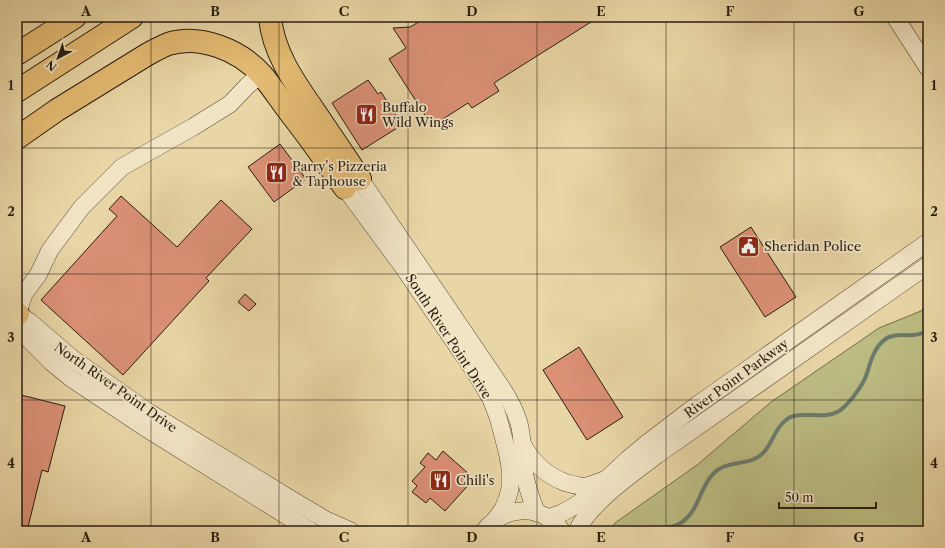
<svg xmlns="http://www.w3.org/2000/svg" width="945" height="548" font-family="'Libre Caslon Text',serif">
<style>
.green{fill:#bcbc83;stroke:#726d4a}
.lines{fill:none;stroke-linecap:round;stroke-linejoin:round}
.stream{stroke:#6b7b6d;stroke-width:4}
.building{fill:#dc9177;stroke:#281e12}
.minor-casing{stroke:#584c37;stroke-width:18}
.highway-casing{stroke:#281e12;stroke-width:24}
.minor{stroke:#f1e4c5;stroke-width:17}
.highway{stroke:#e4bb73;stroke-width:22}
.grid{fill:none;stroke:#281e12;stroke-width:1;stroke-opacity:0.55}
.labels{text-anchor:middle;stroke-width:3.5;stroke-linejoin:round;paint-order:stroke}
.poi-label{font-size:13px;fill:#281e12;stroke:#f1e4c5;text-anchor:start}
.street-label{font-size:13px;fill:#281e12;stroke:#f1e4c5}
.neatline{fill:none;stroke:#281e12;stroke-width:1.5}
.grid-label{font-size:13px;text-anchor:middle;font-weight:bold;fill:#281e12}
</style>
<rect width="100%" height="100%" fill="#e9d6a6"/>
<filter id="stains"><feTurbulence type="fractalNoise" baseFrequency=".005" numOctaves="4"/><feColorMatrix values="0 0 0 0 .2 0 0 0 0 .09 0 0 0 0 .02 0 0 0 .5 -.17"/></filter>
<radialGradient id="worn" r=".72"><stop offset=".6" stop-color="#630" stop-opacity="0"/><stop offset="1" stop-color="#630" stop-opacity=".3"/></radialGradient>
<polygon class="green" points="928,303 928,531 608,531 615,523 697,465 771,402 879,328 921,311"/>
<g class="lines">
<path class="stream" d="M 641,531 C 644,530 647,529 650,528 C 660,527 670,529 679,524 C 701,512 699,482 719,469 C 733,460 752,466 764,452 C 773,442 775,428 786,420 C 800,408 827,423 843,408 C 851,401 862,386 866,376 C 870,364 873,350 883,341 C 895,329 914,341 928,330"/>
</g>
<g class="building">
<polygon points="427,17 599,17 494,83 499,91 472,108 468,103 432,126 389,59 406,48 393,28 410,27"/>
<polygon points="368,80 378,94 381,92 402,125 362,150 332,103"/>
<polygon points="280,144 306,179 274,202 248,167"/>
<polygon points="121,196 177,247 221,200 252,229 206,278 209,281 123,375 41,300 117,216 109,209"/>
<polygon points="751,227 796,297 765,317 720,247"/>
<polygon points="245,294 256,304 249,311 238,302"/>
<polygon points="579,347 623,417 587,440 543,370"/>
<polygon points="17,394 65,406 48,472 42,470 27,531 17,531"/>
<polygon points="443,451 470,475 467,478 471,482 445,511 430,498 426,503 412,492 417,486 412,481 425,467 420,463 428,453 436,460"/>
</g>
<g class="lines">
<defs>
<g id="minor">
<polyline points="895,17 928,68"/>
<path d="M 360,179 L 500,385 C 508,397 515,409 519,423 C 524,442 522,462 526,481 C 529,492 532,502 537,513"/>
<polyline points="345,188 403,267 475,372 491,399 498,417 507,451 510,467 510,489 507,499 503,509 494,521"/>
<polyline points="18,314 30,322 73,359 150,413 294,501 326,520 351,531"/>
<polyline points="17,315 24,294 38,275 50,250 82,207 122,167 193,127 230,104 248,85 261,74"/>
<polyline points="18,315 25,333 31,342 51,362 72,379 144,427 311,531"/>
<path d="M 523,445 C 533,463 546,475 564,482 C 571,484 579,487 586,486 C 592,485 598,482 604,480"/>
<polyline points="548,518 562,513 578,504 598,487 628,459 646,444 697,405 928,242"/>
<path d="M 484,531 C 505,505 541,503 562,531"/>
<path d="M 577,531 C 590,503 632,474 657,455 L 928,265"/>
</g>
<g id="highway">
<path d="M 270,17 C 273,54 297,86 317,115 C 331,136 346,158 360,179"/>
<polyline points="17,54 75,17"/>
<polyline points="17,91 132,17"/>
<path d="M 17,138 L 57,110 L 148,54 C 155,50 161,47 168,44 C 200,34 240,50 262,75 C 272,87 281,101 291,114 C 310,138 327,163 345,188"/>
<polyline points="17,314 18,314"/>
</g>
</defs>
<use href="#minor" class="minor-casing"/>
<use href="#highway" class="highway-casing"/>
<use href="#minor" class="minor"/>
<use href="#highway" class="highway"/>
</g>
<path class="grid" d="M 151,17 L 151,531M 279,17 L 279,531M 408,17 L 408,531M 537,17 L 537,531M 666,17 L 666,531M 794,17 L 794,531M 17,148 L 928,148M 17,274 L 928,274M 17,400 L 928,400"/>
<defs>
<symbol id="restaurant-square" viewBox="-11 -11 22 22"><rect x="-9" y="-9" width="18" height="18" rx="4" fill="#8f2418" stroke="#f1e4c5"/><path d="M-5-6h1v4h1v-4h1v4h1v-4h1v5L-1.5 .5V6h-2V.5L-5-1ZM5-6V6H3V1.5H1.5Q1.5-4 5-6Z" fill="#fff"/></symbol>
<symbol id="civic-square" viewBox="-11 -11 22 22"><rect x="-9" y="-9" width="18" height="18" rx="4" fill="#8f2418" stroke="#f1e4c5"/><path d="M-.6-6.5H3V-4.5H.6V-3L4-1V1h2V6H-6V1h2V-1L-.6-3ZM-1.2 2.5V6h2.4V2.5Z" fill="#fff"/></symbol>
</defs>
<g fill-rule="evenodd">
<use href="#restaurant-square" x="354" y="102" width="25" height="25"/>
<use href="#restaurant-square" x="264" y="160" width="25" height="25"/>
<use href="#civic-square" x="736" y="234" width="25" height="25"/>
<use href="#restaurant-square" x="428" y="468" width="25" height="25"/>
</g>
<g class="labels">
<g class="poi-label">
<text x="382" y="112">Buffalo<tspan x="382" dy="15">Wild Wings</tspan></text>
<text x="292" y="171">Parry's Pizzeria<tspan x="292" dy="15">&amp; Taphouse</tspan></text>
<text x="764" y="251">Sheridan Police</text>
<text x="456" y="485">Chili's</text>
</g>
<g class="street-label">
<text transform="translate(449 336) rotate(57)" y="5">South River Point Drive</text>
<text transform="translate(736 378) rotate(-36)" y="5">River Point Parkway</text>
<text transform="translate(116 387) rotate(35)" y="5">North River Point Drive</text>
</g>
</g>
<rect width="945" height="548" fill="none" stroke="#e9d6a6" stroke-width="44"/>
<g transform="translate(58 58) rotate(221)" stroke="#f1e4c5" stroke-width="3" paint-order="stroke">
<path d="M0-3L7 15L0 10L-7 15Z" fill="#281e12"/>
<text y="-6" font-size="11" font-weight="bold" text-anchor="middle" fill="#281e12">N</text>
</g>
<path d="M779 502v6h97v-6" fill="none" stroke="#281e12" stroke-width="2"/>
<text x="785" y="502" font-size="12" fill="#281e12" stroke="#f1e4c5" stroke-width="3" paint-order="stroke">50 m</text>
<rect x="22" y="22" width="901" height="504" class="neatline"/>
<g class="grid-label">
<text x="86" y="16">A</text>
<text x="215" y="16">B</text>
<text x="344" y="16">C</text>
<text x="472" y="16">D</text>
<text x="601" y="16">E</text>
<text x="730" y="16">F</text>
<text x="859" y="16">G</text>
<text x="11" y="90">1</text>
<text x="934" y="90">1</text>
<text x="11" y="216">2</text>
<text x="934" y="216">2</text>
<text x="11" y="342">3</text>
<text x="934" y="342">3</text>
<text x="11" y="468">4</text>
<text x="934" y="468">4</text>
<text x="86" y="542">A</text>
<text x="215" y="542">B</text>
<text x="344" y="542">C</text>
<text x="472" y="542">D</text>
<text x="601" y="542">E</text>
<text x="730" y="542">F</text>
<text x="859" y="542">G</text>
</g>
<rect width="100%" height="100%" filter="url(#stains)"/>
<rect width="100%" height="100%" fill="url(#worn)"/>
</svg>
